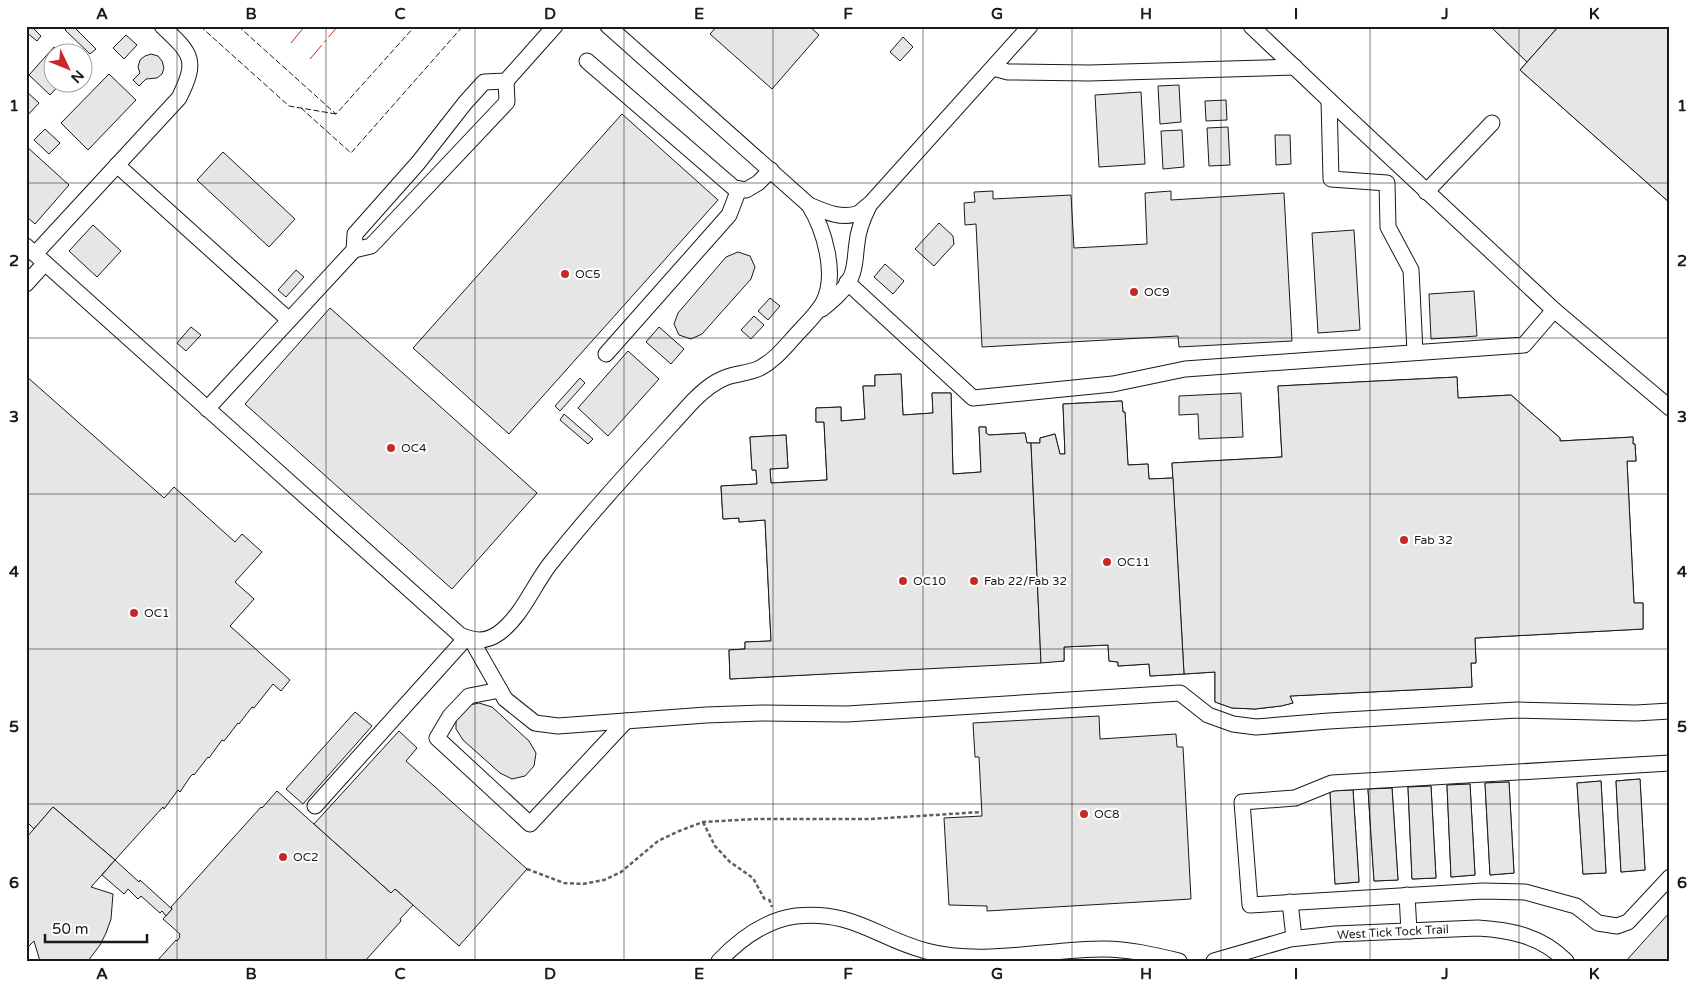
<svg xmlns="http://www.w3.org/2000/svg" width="1696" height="987" font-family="'Varela Round',sans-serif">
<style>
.building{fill:#e6e6e6;stroke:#1a1a1a}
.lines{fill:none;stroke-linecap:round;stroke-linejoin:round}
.minor-casing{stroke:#1a1a1a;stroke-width:17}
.path{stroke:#5f5f5f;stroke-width:2.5;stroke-dasharray:4 2.5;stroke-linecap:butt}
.minor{stroke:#fff;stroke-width:15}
.fence{stroke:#1a1a1a;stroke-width:1;stroke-dasharray:6 2.5;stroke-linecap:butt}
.power{stroke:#c62828;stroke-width:1;stroke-dasharray:18 4 2.5 4;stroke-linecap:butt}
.grid{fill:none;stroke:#1a1a1a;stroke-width:1;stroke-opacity:0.55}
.poi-dot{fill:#c62828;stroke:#fff;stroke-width:2}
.labels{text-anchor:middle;stroke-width:4;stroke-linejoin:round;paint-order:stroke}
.poi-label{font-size:12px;fill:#1a1a1a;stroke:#fff;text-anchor:start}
.street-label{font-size:12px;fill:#1a1a1a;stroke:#fff}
.neatline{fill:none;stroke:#1a1a1a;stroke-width:2}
.grid-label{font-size:16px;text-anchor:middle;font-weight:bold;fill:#1a1a1a}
</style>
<rect width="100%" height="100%" fill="#fff"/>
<g class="building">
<polygon points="26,26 31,26 41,36 37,41 26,32"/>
<polygon points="68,26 73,26 96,49 90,54 65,30"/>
<polygon points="717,26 809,26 819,35 772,89 710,34"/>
<polygon points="1490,26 1670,26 1670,203 1520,70 1527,62"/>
<polygon points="1490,26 1559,26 1527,62"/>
<polygon points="1559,26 1670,26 1670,203 1520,70"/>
<polygon points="126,35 137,45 124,59 113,48"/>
<polygon points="903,37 913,47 900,61 890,52"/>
<polygon points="54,47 60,52 52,52 52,82 62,82 50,95 29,75"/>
<polygon points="151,54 158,56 162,61 164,68 162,74 157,78 146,79 139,86 133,80 140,73 138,67 140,60 145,56"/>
<polygon points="109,74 136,100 88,150 61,123"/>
<polygon points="1179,85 1181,122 1160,124 1158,86"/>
<polygon points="26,91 39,103 26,117"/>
<polygon points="1141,92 1145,164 1099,167 1095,95"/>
<polygon points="1226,100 1227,120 1206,121 1205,101"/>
<polygon points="622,114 718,200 509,434 413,348"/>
<polygon points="1228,127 1230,165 1209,166 1207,128"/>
<polygon points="45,129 60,143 49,154 34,140"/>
<polygon points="1182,130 1184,167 1163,169 1161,131"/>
<polygon points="1275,135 1290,135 1291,164 1276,165"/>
<polygon points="26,146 69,185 35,224 26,216"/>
<polygon points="223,152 295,219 269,247 197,180"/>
<polygon points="993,191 993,199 1071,195 1074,248 1147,244 1145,193 1171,191 1171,200 1284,193 1292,341 1179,347 1178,336 982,347 976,224 965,225 964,203 975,202 974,192"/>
<polygon points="939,223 953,236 954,244 934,266 915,249"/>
<polygon points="93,225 121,251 97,277 69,251"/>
<polygon points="1354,230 1360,330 1318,333 1312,233"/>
<polygon points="738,252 750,256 755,267 751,279 702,334 691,339 679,335 674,324 678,313 726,257"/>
<polygon points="885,264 904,281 893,294 874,277"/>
<polygon points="296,270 304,277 286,297 278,290"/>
<polygon points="1474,291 1477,336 1431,339 1429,294"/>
<polygon points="770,298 780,306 768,320 758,311"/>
<polygon points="330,308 537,493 452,589 245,404"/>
<polygon points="754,316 764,325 751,339 741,330"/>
<polygon points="191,327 201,335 186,351 177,343"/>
<polygon points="659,327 684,349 671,364 646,342"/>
<polygon points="628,351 659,379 608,436 578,408"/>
<polygon points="901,374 903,415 933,413 932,393 951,393 953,474 981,472 979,427 986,427 986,433 989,435 1025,433 1027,443 1040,443 1040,438 1055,434 1060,454 1065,454 1063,404 1122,401 1123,412 1125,412 1128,465 1148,464 1149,479 1173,478 1184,674 1150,676 1149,664 1118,666 1118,662 1109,661 1108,645 1064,647 1064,661 730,679 729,650 745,649 745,642 771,641 765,520 739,522 739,518 723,519 721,486 757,484 756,470 752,470 750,437 786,435 788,468 770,469 771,483 827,480 824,422 816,422 816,408 841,407 841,421 865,419 863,386 875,386 875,375"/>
<polygon points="901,374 903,415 933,413 932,393 951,393 953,474 981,472 979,427 986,427 986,433 989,435 1025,433 1027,443 1031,443 1041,663 730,679 729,650 745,649 745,642 771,641 765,520 739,522 739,518 723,519 721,486 757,484 756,470 752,470 750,437 786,435 788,468 770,469 771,483 827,480 824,422 816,422 816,408 841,407 841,421 865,419 863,386 875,386 875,375"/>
<polygon points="26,376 164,498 174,487 235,542 242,534 262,552 235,582 254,599 230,626 290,680 281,691 273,684 254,708 252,707 239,724 238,723 224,741 222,740 209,758 208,757 194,775 193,774 190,777 180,792 178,790 164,809 163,807 115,860 53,807 34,829 26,821"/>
<polygon points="1457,377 1458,398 1511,395 1560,438 1560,441 1633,437 1633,444 1635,444 1636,461 1627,461 1634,603 1643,603 1643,629 1475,638 1476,663 1471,663 1472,687 1290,696 1293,703 1281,706 1255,709 1232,708 1215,702 1215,672 1184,674 1172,463 1282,457 1278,386"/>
<polygon points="1457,377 1458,398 1511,395 1560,438 1560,441 1633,437 1633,444 1635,444 1636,461 1627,461 1634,603 1643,603 1643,629 1475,638 1476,663 1471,663 1472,687 1290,696 1293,703 1281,706 1255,709 1232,708 1215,702 1215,672 1184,674 1172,463 1282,457 1278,386"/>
<polygon points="580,378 585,383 560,411 555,406"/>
<polygon points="1241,393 1243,437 1199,439 1198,414 1179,415 1179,396"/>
<polygon points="1122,401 1123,412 1125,412 1128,465 1148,464 1149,479 1173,478 1184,674 1150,676 1149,664 1118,666 1118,662 1109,661 1108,645 1064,647 1064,661 1041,663 1031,443 1040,443 1040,438 1055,434 1060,454 1065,454 1063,404"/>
<polygon points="564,414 593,439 588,444 560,420"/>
<polygon points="479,703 492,707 529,741 536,753 534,766 525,776 512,779 500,773 463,740 456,729 456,715 465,706"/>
<polygon points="355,712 372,726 303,804 286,789"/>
<polygon points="1099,716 1100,739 1176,734 1177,747 1183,747 1191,899 987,911 987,906 949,905 944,818 982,816 979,757 975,757 973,723"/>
<polygon points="399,731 417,748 406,761 527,869 459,946 395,889 391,893 314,824"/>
<polygon points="1640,779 1645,870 1621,872 1616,781"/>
<polygon points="1640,779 1645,870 1621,872 1616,781"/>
<polygon points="1601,781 1606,873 1583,874 1577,783"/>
<polygon points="1601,781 1606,873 1583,874 1577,783"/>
<polygon points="1509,782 1514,873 1490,875 1485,783"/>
<polygon points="1509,782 1514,873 1490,875 1485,783"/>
<polygon points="1470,784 1475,875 1451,877 1447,785"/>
<polygon points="1470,784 1475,875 1451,877 1447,785"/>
<polygon points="1431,786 1436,878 1412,879 1408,787"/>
<polygon points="1431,786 1436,878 1412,879 1408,787"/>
<polygon points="1392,788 1398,880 1374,881 1368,789"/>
<polygon points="1392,788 1398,880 1374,881 1368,789"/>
<polygon points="1353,790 1359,882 1335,884 1330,791"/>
<polygon points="1353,790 1359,882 1335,884 1330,791"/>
<polygon points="277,791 391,893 395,889 413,905 400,919 401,921 365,961 157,961 176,940 177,941 180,937 179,936 180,934 163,919 172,909 171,907 261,807 262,808"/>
<polygon points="53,807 115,860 91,887 113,894 111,919 106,933 100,945 88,961 40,961 34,941 26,949 26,838"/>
<polygon points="115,860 139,882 140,880 172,909 166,916 162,911 160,913 141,896 138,899 128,889 124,894 102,875"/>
<polygon points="1670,912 1670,961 1626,961"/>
</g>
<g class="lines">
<defs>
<g id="minor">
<polyline points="1251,26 1329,100 1554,310 1670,408"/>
<polyline points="587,61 734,188 746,190 758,183 771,170"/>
<polyline points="993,68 1008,72 1089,73 1295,67"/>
<polyline points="1329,100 1331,179 1387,183 1388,227 1411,270 1415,352"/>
<polyline points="117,165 289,320"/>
<polyline points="1426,192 1492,123"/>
<path d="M 809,205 C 823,211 842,220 859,213 C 863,210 867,206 871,203 L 1030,26"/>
<path d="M 26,246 L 460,635 C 474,641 485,643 499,633 C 522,616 533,586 550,564 C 595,507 645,454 693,401 C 703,391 713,382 727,377 C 738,373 750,373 760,368 C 775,360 785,347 796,335 C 805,325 816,315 823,303 C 838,275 824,229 809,205 L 608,26"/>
<polyline points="354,250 371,246 507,102 506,81"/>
<path d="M 35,254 L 179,98 C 198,60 192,54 162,26"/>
<polyline points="847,282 973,398 1113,384 1185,369 1524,345 1554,310"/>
<polyline points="26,284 45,263"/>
<path d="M 822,309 C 833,300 845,290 851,277 C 856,266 855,255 857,243 C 858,230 863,218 869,206"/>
<polyline points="606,354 729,215 739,189"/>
<polyline points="207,409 354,250 355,234 418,163 465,103 484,82 506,81 555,26"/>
<polyline points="472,641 505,699 535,723 558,726 706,715 762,713 847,714 1180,693 1208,715 1233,724 1256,727 1329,721 1517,710 1636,713 1670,711"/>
<polyline points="500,690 469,696 450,716 437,738 530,824 626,721"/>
<polyline points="1670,763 1332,783 1295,798 1242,802 1250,905 1483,891 1525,892 1576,906 1598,923 1617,926 1628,922 1670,877"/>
<polyline points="315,806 466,638"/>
<polyline points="1407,895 1409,931"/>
<polyline points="1290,902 1294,938"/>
<path d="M 719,961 C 740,939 765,920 796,916 C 853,910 877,938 926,951 C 983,966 1046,949 1104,949 C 1129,949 1154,955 1179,961"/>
<path d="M 1214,961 L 1290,939 L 1335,934 L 1478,928 C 1511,930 1541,936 1566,961"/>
</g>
</defs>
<use href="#minor" class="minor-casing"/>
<g class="path">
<polyline points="703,822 715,846 730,862 753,878 765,900"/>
<polyline points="527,869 564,883 583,884 604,880 621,872 658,841 679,831 703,822 754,819 871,819 982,812"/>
<polyline points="769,899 772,907"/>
</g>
<use href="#minor" class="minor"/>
<g class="fence">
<polyline points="200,26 289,106 336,114"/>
<polyline points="238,26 336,114 415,26"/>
<polyline points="301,108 351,153 463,26"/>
</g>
<g class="power">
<polyline points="291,43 305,26"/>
<polyline points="310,59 338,26"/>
</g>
</g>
<path class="grid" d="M 177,26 L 177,961M 326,26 L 326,961M 475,26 L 475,961M 624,26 L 624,961M 773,26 L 773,961M 923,26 L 923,961M 1072,26 L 1072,961M 1221,26 L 1221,961M 1370,26 L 1370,961M 1519,26 L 1519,961M 26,183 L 1670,183M 26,338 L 1670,338M 26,494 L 1670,494M 26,649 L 1670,649M 26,804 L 1670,804"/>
<g class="poi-dot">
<circle cx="565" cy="274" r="5"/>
<circle cx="1134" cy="292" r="5"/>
<circle cx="391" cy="448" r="5"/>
<circle cx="1404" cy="540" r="5"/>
<circle cx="1107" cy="562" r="5"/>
<circle cx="903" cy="581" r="5"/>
<circle cx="974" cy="581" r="5"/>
<circle cx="134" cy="613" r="5"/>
<circle cx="1084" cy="814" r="5"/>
<circle cx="283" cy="857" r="5"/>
</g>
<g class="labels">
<g class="poi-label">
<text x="575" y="278">OC5</text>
<text x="1144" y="296">OC9</text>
<text x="401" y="452">OC4</text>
<text x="1414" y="544">Fab 32</text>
<text x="1117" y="566">OC11</text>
<text x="913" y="585">OC10</text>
<text x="984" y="585">Fab 22/Fab 32</text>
<text x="144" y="617">OC1</text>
<text x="1094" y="818">OC8</text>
<text x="293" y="861">OC2</text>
</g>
<g class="street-label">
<text transform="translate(1393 932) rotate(-3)" y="4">West Tick Tock Trail</text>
</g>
</g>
<rect width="1696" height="987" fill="none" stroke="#ffffff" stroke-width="55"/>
<g transform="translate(68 68) rotate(133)"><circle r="24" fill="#ffffff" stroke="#a3a3a3"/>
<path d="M0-4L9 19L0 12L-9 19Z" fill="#c62828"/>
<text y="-8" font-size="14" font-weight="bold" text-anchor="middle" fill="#1a1a1a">N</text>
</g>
<path d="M45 934v8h102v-8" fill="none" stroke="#1a1a1a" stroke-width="2.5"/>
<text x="52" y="934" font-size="15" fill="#1a1a1a" stroke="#ffffff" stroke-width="4" paint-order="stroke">50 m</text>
<rect x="28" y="28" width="1640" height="932" class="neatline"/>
<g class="grid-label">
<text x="102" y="19">A</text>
<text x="251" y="19">B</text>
<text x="400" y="19">C</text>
<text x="550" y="19">D</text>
<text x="699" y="19">E</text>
<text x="848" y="19">F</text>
<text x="997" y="19">G</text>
<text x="1146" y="19">H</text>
<text x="1296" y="19">I</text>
<text x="1445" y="19">J</text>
<text x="1594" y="19">K</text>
<text x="14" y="111">1</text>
<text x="1682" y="111">1</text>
<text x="14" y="266">2</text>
<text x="1682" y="266">2</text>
<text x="14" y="422">3</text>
<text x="1682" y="422">3</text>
<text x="14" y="577">4</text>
<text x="1682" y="577">4</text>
<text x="14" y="732">5</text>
<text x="1682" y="732">5</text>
<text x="14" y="888">6</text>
<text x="1682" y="888">6</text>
<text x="102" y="979">A</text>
<text x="251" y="979">B</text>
<text x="400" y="979">C</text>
<text x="550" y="979">D</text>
<text x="699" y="979">E</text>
<text x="848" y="979">F</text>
<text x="997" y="979">G</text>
<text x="1146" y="979">H</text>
<text x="1296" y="979">I</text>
<text x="1445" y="979">J</text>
<text x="1594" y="979">K</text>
</g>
</svg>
